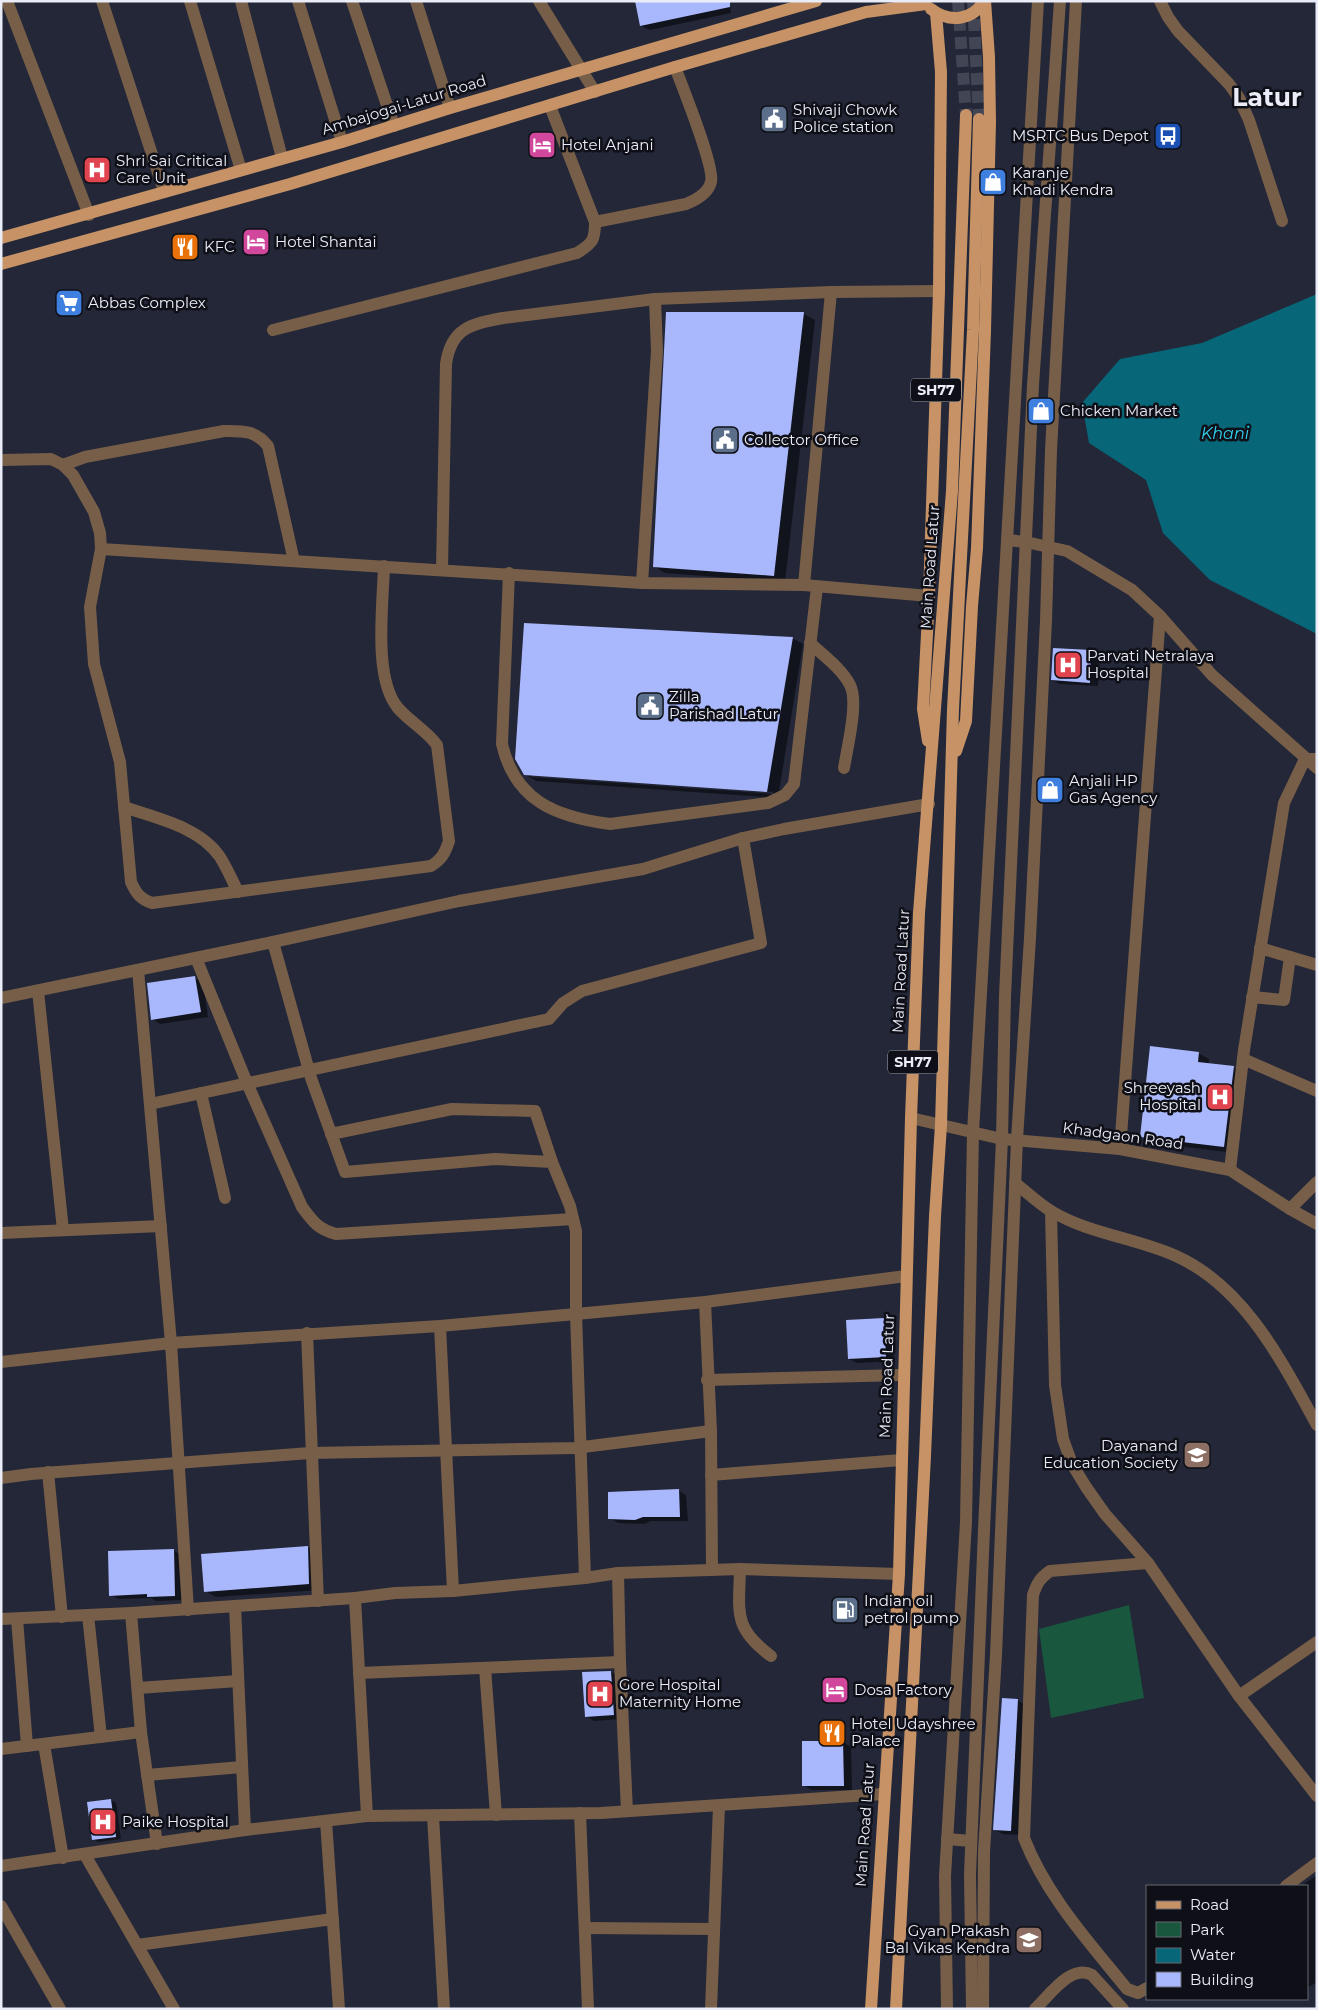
<svg xmlns="http://www.w3.org/2000/svg" width="1318" height="2010" font-family="Montserrat,sans-serif">
<style>
.green{fill:#19573e}
.water{fill:#076677}
.shadow{fill:#0007;fill-rule:evenodd}
.building{fill:#a9b7fd}
.lines{fill:none;stroke-linecap:round;stroke-linejoin:round}
.major-tunnel{stroke:#414554;stroke-width:12;stroke-dasharray:12 6;stroke-linecap:butt}
.minor{stroke:#775e49;stroke-width:12}
.major{stroke:#c69266;stroke-width:12}
.labels{text-anchor:middle;stroke-width:5;stroke-linejoin:round;paint-order:stroke}
.shield{fill:#0f1017;stroke:#a8abb4;stroke-width:1}
.shield-label{font-size:14px;font-weight:bold;fill:#eaedf8}
.street-label{font-size:15px;fill:#eaedf8;stroke:#0f1017}
.poi-label{font-size:15px;fill:#eaedf8;stroke:#0f1017;text-anchor:start}
.water-label{font-size:16px;font-style:italic;fill:#33d3f2;stroke:#0f1017}
.town-label{font-size:25px;font-weight:bold;fill:#eaedf8;stroke:#0f1017}
</style>
<rect width="100%" height="100%" fill="#232737"/>
<polygon class="green" points="1129,1605 1144,1698 1051,1718 1039,1629"/>
<polygon class="water" points="1317,294 1317,634 1210,580 1163,533 1146,480 1089,443 1082,403 1120,359 1202,343"/>
<g class="shadow">
<polygon points="729,1 731,13 650,30 641,26"/>
<polygon points="804,314 815,320 785,582 665,573 654,566"/>
<path d="M 792,638 L 803,644 L 778,798 L 536,781 L 525,774 ZM 531,774 L 773,792 L 773,794 L 531,777 Z"/>
<polygon points="1054,649 1091,652 1099,656 1098,686 1060,684 1052,680"/>
<polygon points="194,978 203,982 208,1017 160,1024 152,1019"/>
<polygon points="1198,1053 1209,1059 1209,1065 1234,1068 1244,1074 1235,1153 1152,1143 1141,1136"/>
<polygon points="884,1319 892,1324 894,1361 857,1363 849,1359"/>
<polygon points="678,1490 686,1495 688,1521 651,1521 644,1524 618,1523 610,1518"/>
<polygon points="307,1547 318,1553 320,1590 216,1597 205,1591"/>
<polygon points="173,1550 181,1555 183,1600 156,1601 151,1598 119,1599 111,1595"/>
<polygon points="611,1672 619,1676 622,1719 594,1721 586,1716"/>
<polygon points="1017,1700 1025,1705 1019,1835 1003,1834 995,1830"/>
<polygon points="803,1742 843,1742 851,1747 852,1790 812,1790 803,1785"/>
<polygon points="111,1800 116,1803 121,1839 98,1842 93,1839"/>
<polygon points="1317,1875 1317,1982 1307,1988 1307,1886 1301,1886"/>
</g>
<g class="building">
<polygon points="635,1 730,1 730,7 640,26"/>
<polygon points="666,312 804,312 774,576 653,567"/>
<polygon points="524,623 793,637 767,792 524,775 515,759"/>
<polygon points="1053,648 1091,650 1090,683 1051,680"/>
<polygon points="195,976 201,1012 151,1020 147,983"/>
<polygon points="1150,1046 1199,1052 1198,1062 1234,1066 1224,1147 1140,1137"/>
<polygon points="884,1318 886,1357 848,1359 846,1320"/>
<polygon points="679,1489 680,1517 643,1517 635,1520 608,1519 608,1492"/>
<polygon points="308,1546 309,1584 204,1592 201,1554"/>
<polygon points="174,1549 175,1596 147,1597 147,1594 109,1596 108,1551"/>
<polygon points="611,1671 614,1715 585,1717 582,1672"/>
<polygon points="1002,1698 1018,1699 1011,1831 993,1830"/>
<polygon points="802,1741 843,1741 844,1786 802,1786"/>
<polygon points="111,1799 116,1837 92,1840 87,1802"/>
</g>
<g class="lines">
<g class="major-tunnel">
<polyline points="958,1 966,115"/>
<polyline points="973,1 979,119"/>
</g>
<g class="minor">
<polyline points="7,1 89,215"/>
<polyline points="102,1 164,191"/>
<polyline points="190,1 241,170"/>
<polyline points="241,1 282,158"/>
<polyline points="298,1 342,142"/>
<polyline points="352,1 394,126"/>
<polyline points="416,1 450,108"/>
<polyline points="539,1 595,92"/>
<polyline points="1160,1 1168,17 1178,31 1229,84 1239,98 1249,120 1282,221"/>
<path d="M 595,222 L 686,204 C 696,200 708,194 711,182 C 715,167 682,86 675,67"/>
<path d="M 273,330 L 577,253 C 593,243 595,240 595,222 L 550,106"/>
<path d="M 1,460 L 51,459 L 63,465 L 73,475 L 94,512 L 100,533 L 101,549 L 90,607 L 94,664 L 120,762 L 131,882 C 136,893 140,899 152,903 L 431,866 C 442,859 445,853 449,841 L 437,745 C 426,730 410,722 398,708 C 373,678 383,605 384,566"/>
<path d="M 63,465 L 85,457 L 224,431 C 243,431 255,430 268,446 L 294,561"/>
<polyline points="1007,540 1026,542 1067,551 1132,590 1160,616 1212,675 1317,768"/>
<polyline points="101,549 642,583 804,585 929,596"/>
<path d="M 442,569 L 446,364 C 451,328 471,324 503,318 L 655,299 L 831,292 L 939,291"/>
<path d="M 509,573 L 502,744 C 515,801 556,817 610,824 L 768,803 L 785,795 L 794,784 L 817,587"/>
<polyline points="642,583 657,351 655,299"/>
<polyline points="804,585 831,292"/>
<path d="M 810,643 C 823,655 842,669 850,685 C 859,702 847,748 844,768"/>
<path d="M 124,807 C 156,818 200,827 220,857 C 227,868 232,880 238,892"/>
<polyline points="273,942 311,1078 345,1172 495,1159 552,1162 570,1206 576,1231 576,1314 585,1578"/>
<polyline points="1260,948 1317,965"/>
<path d="M 196,958 L 247,1083 L 302,1207 C 313,1222 318,1229 336,1234 L 573,1219"/>
<polyline points="138,970 171,1343 188,1610"/>
<polyline points="38,991 63,1230"/>
<polyline points="1252,997 1284,1000 1290,957"/>
<polyline points="1,998 273,942 459,901 643,869 743,838 784,829 929,804"/>
<polyline points="1243,1059 1317,1091"/>
<polyline points="201,1093 225,1198"/>
<polyline points="150,1104 549,1019 563,1003 582,991 761,943 743,838"/>
<polyline points="911,1118 1002,1139 1120,1149 1230,1170 1290,1209 1317,1224"/>
<polyline points="331,1134 452,1109 535,1111 552,1162"/>
<polyline points="1120,1149 1160,616"/>
<polyline points="1230,1170 1244,1050 1284,803 1305,759 1317,759"/>
<path d="M 1015,1183 C 1027,1192 1038,1203 1051,1211 C 1089,1234 1136,1238 1176,1256 C 1245,1287 1282,1362 1317,1425"/>
<polyline points="1290,1209 1317,1182"/>
<polyline points="1051,1211 1055,1385 1063,1439 1072,1464 1086,1487 1105,1514 1148,1563 1239,1696 1317,1796"/>
<polyline points="1,1233 161,1226"/>
<polyline points="705,1302 711,1431 712,1570"/>
<polyline points="440,1326 453,1591"/>
<polyline points="307,1333 318,1601"/>
<polyline points="1,1362 171,1343 440,1326 576,1314 705,1302 906,1276"/>
<polyline points="707,1380 903,1375"/>
<polyline points="48,1472 62,1617"/>
<polyline points="711,1475 901,1460"/>
<polyline points="1,1478 31,1474 310,1453 575,1448 711,1431"/>
<path d="M 740,1569 C 739,1613 733,1628 771,1656"/>
<polyline points="618,1573 620,1662 627,1811"/>
<polyline points="355,1598 367,1816"/>
<polyline points="235,1606 245,1830"/>
<polyline points="131,1613 141,1732 157,1844"/>
<polyline points="88,1615 101,1737"/>
<polyline points="1,1619 131,1613 355,1598 395,1593 453,1591 585,1578 618,1573 740,1569 899,1574"/>
<polyline points="17,1619 27,1746"/>
<polyline points="485,1668 496,1815"/>
<polyline points="359,1673 620,1662"/>
<polyline points="138,1688 238,1681"/>
<polyline points="1239,1696 1317,1642"/>
<polyline points="44,1744 63,1858"/>
<polyline points="1,1749 141,1732"/>
<polyline points="147,1775 242,1767"/>
<polyline points="580,1813 588,2009"/>
<polyline points="433,1816 444,2009"/>
<polyline points="326,1821 339,2009"/>
<polyline points="947,1839 971,1841"/>
<polyline points="85,1855 174,2009"/>
<polyline points="1,1866 245,1830 367,1816 601,1813 883,1794"/>
<polyline points="1286,1886 1317,1863"/>
<polyline points="1,1906 60,2009"/>
<polyline points="585,1928 714,1929"/>
<polyline points="137,1945 333,1919"/>
<path d="M 1147,1988 L 1138,1993 L 1127,1989 C 1089,1942 1046,1895 1024,1838 L 1033,1595 C 1037,1583 1040,1578 1050,1571 L 1148,1563"/>
<polyline points="711,2009 719,1806"/>
<polyline points="947,2009 945,1876 966,1522 973,1132 1038,1"/>
<polyline points="972,2009 970,1875 984,1530 1002,1139 1005,996 1033,385 1060,1"/>
<polyline points="983,2009 984,1852 996,1655 1017,1139 1030,938 1046,621 1051,450 1076,1"/>
<path d="M 1035,2009 C 1049,1996 1071,1963 1092,1975 L 1123,2009"/>
</g>
<g class="major">
<path d="M 931,9 C 949,23 972,21 984,1"/>
<polyline points="1,238 342,142 450,108 816,1"/>
<polyline points="1,264 290,184 675,67 866,12 926,4"/>
<polyline points="928,741 923,709 929,596 939,291 941,72 936,13"/>
<polyline points="956,751 966,721 972,606 977,548 985,331 990,122 989,57 985,1"/>
<polyline points="871,2009 899,1574 911,1118 919,913 952,491 966,115"/>
<polyline points="896,2009 925,1456 935,1216 941,1125 953,709 973,330 979,119"/>
</g>
</g>
<defs>
<symbol id="civic-square" viewBox="-11 -11 22 22"><rect x="-9" y="-9" width="18" height="18" rx="4" fill="#5c6f8a" stroke="#0f1017"/><path d="M-.6-6.5H3V-4.5H.6V-3L4-1V1h2V6H-6V1h2V-1L-.6-3ZM-1.2 2.5V6h2.4V2.5Z" fill="#fff"/></symbol>
<symbol id="bus-square" viewBox="-11 -11 22 22"><rect x="-9" y="-9" width="18" height="18" rx="4" fill="#1a4fb4" stroke="#0f1017"/><path d="M-5-6H5V4H4V6H2V4H-2V6H-4V4H-5ZM-3.5-4V0h7V-4ZM-3.5 1.2v1.5H-2V1.2ZM2 1.2v1.5H3.5V1.2Z" fill="#fff"/></symbol>
<symbol id="hotel-square" viewBox="-11 -11 22 22"><rect x="-9" y="-9" width="18" height="18" rx="4" fill="#d1479c" stroke="#0f1017"/><path d="M-6-4.5h1.5V1H6V5H4.5V3h-9V5H-6ZM-4 0a1.8 1.8 0 1 1 3.6 0ZM.5 0V-2.5h3Q6-2.5 6 0Z" fill="#fff"/></symbol>
<symbol id="hospital-square" viewBox="-11 -11 22 22"><rect x="-9" y="-9" width="18" height="18" rx="4" fill="#e0444e" stroke="#0f1017"/><path d="M-5-5h3v3.5h4V-5h3V5h-3V1.5h-4V5h-3Z" fill="#fff"/></symbol>
<symbol id="shop-square" viewBox="-11 -11 22 22"><rect x="-9" y="-9" width="18" height="18" rx="4" fill="#3f7fe0" stroke="#0f1017"/><path d="M-5-2.5h2.3a2.7 3.5 0 0 1 5.4 0H5L5.5 6h-11ZM-1.5-2.5h3a1.5 2.3 0 0 0-3 0Z" fill="#fff"/></symbol>
<symbol id="restaurant-square" viewBox="-11 -11 22 22"><rect x="-9" y="-9" width="18" height="18" rx="4" fill="#e8710a" stroke="#0f1017"/><path d="M-5-6h1v4h1v-4h1v4h1v-4h1v5L-1.5 .5V6h-2V.5L-5-1ZM5-6V6H3V1.5H1.5Q1.5-4 5-6Z" fill="#fff"/></symbol>
<symbol id="supermarket-square" viewBox="-11 -11 22 22"><rect x="-9" y="-9" width="18" height="18" rx="4" fill="#3f7fe0" stroke="#0f1017"/><path d="M-6-5.5h2.5l.6 2H6L4.5 2H-2.5L-4.4-4H-6ZM-1.5 3.2a1.3 1.3 0 1 0 .1 0ZM3 3.2a1.3 1.3 0 1 0 .1 0Z" fill="#fff"/></symbol>
<symbol id="university-square" viewBox="-11 -11 22 22"><rect x="-9" y="-9" width="18" height="18" rx="4" fill="#8d6e63" stroke="#0f1017"/><path d="M0-5L7-2L0 1L-7-2ZM-4 1L0 2.5L4 1V4Q0 6-4 4Z" fill="#fff"/></symbol>
<symbol id="fuel-square" viewBox="-11 -11 22 22"><rect x="-9" y="-9" width="18" height="18" rx="4" fill="#5c6f8a" stroke="#0f1017"/><path d="M-5.5-6h7V0h2V4h1.3V-2.5L3-4.5l.8-.8L6-3V5H2.5V1h-1V6h-7ZM-4.2-4.7v3.2H.2V-4.7Z" fill="#fff"/></symbol>
<symbol id="school-square" viewBox="-11 -11 22 22"><rect x="-9" y="-9" width="18" height="18" rx="4" fill="#8d6e63" stroke="#0f1017"/><path d="M0-5L7-2L0 1L-7-2ZM-4 1L0 2.5L4 1V4Q0 6-4 4Z" fill="#fff"/></symbol>
</defs>
<g fill-rule="evenodd">
<use href="#civic-square" x="758" y="103" width="32" height="32"/>
<use href="#bus-square" x="1152" y="120" width="32" height="32"/>
<use href="#hotel-square" x="526" y="129" width="32" height="32"/>
<use href="#hospital-square" x="81" y="154" width="32" height="32"/>
<use href="#shop-square" x="977" y="166" width="32" height="32"/>
<use href="#hotel-square" x="240" y="226" width="32" height="32"/>
<use href="#restaurant-square" x="169" y="231" width="32" height="32"/>
<use href="#supermarket-square" x="53" y="287" width="32" height="32"/>
<use href="#shop-square" x="1025" y="395" width="32" height="32"/>
<use href="#civic-square" x="709" y="424" width="32" height="32"/>
<use href="#hospital-square" x="1052" y="649" width="32" height="32"/>
<use href="#civic-square" x="634" y="690" width="32" height="32"/>
<use href="#shop-square" x="1034" y="774" width="32" height="32"/>
<use href="#hospital-square" x="1204" y="1081" width="32" height="32"/>
<use href="#university-square" x="1181" y="1439" width="32" height="32"/>
<use href="#fuel-square" x="829" y="1594" width="32" height="32"/>
<use href="#hotel-square" x="819" y="1674" width="32" height="32"/>
<use href="#hospital-square" x="584" y="1678" width="32" height="32"/>
<use href="#restaurant-square" x="816" y="1717" width="32" height="32"/>
<use href="#hospital-square" x="87" y="1806" width="32" height="32"/>
<use href="#school-square" x="1013" y="1924" width="32" height="32"/>
</g>
<g class="labels">
<g class="shield">
<rect x="911" y="378.5" width="50" height="23" rx="4"/>
<rect x="888" y="1050.5" width="50" height="23" rx="4"/>
</g>
<g class="shield-label">
<text x="936" y="395">SH77</text>
<text x="913" y="1067">SH77</text>
</g>
<g class="street-label">
<text transform="translate(404 105) rotate(-17)" y="5">Ambajogai-Latur Road</text>
<text transform="translate(930 567) rotate(-86)" y="5">Main Road Latur</text>
<text transform="translate(901 971) rotate(-87)" y="5">Main Road Latur</text>
<text transform="translate(1123 1136) rotate(8)" y="5">Khadgaon Road</text>
<text transform="translate(887 1376) rotate(-88)" y="5">Main Road Latur</text>
<text transform="translate(865 1825) rotate(-86)" y="5">Main Road Latur</text>
</g>
<g class="poi-label">
<text x="793" y="115">Shivaji Chowk<tspan x="793" dy="17">Police station</tspan></text>
<text x="1149" y="141" text-anchor="end">MSRTC Bus Depot</text>
<text x="561" y="150">Hotel Anjani</text>
<text x="116" y="166">Shri Sai Critical<tspan x="116" dy="17">Care Unit</tspan></text>
<text x="1012" y="178">Karanje<tspan x="1012" dy="17">Khadi Kendra</tspan></text>
<text x="275" y="247">Hotel Shantai</text>
<text x="204" y="252">KFC</text>
<text x="88" y="308">Abbas Complex</text>
<text x="1060" y="416">Chicken Market</text>
<text x="744" y="445">Collector Office</text>
<text x="1087" y="661">Parvati Netralaya<tspan x="1087" dy="17">Hospital</tspan></text>
<text x="669" y="702">Zilla<tspan x="669" dy="17">Parishad Latur</tspan></text>
<text x="1069" y="786">Anjali HP<tspan x="1069" dy="17">Gas Agency</tspan></text>
<text x="1201" y="1093" text-anchor="end">Shreeyash<tspan x="1201" dy="17">Hospital</tspan></text>
<text x="1178" y="1451" text-anchor="end">Dayanand<tspan x="1178" dy="17">Education Society</tspan></text>
<text x="864" y="1606">Indian oil<tspan x="864" dy="17">petrol pump</tspan></text>
<text x="619" y="1690">Gore Hospital<tspan x="619" dy="17">Maternity Home</tspan></text>
<text x="854" y="1695">Dosa Factory</text>
<text x="851" y="1729">Hotel Udayshree<tspan x="851" dy="17">Palace</tspan></text>
<text x="122" y="1827">Paike Hospital</text>
<text x="1010" y="1936" text-anchor="end">Gyan Prakash<tspan x="1010" dy="17">Bal Vikas Kendra</tspan></text>
</g>
<g class="water-label">
<text x="1225" y="439">Khani</text>
</g>
<g class="town-label">
<text x="1267" y="106">Latur</text>
</g>
</g>
<rect width="1318" height="2010" fill="none" stroke="#eaedf8" stroke-width="5"/>
<rect x="1146" y="1885" width="162" height="115" fill="#0f1017" stroke="#676871"/>
<rect x="1156" y="1901" width="25" height="8" fill="#c69266" stroke="#676871"/>
<text x="1190" y="1910" font-size="15" fill="#eaedf8">Road</text>
<rect x="1156" y="1922" width="25" height="15" fill="#19573e" stroke="#676871"/>
<text x="1190" y="1935" font-size="15" fill="#eaedf8">Park</text>
<rect x="1156" y="1948" width="25" height="15" fill="#076677" stroke="#676871"/>
<text x="1190" y="1960" font-size="15" fill="#eaedf8">Water</text>
<rect x="1156" y="1972" width="25" height="15" fill="#a9b7fd" stroke="#676871"/>
<text x="1190" y="1985" font-size="15" fill="#eaedf8">Building</text>
</svg>
